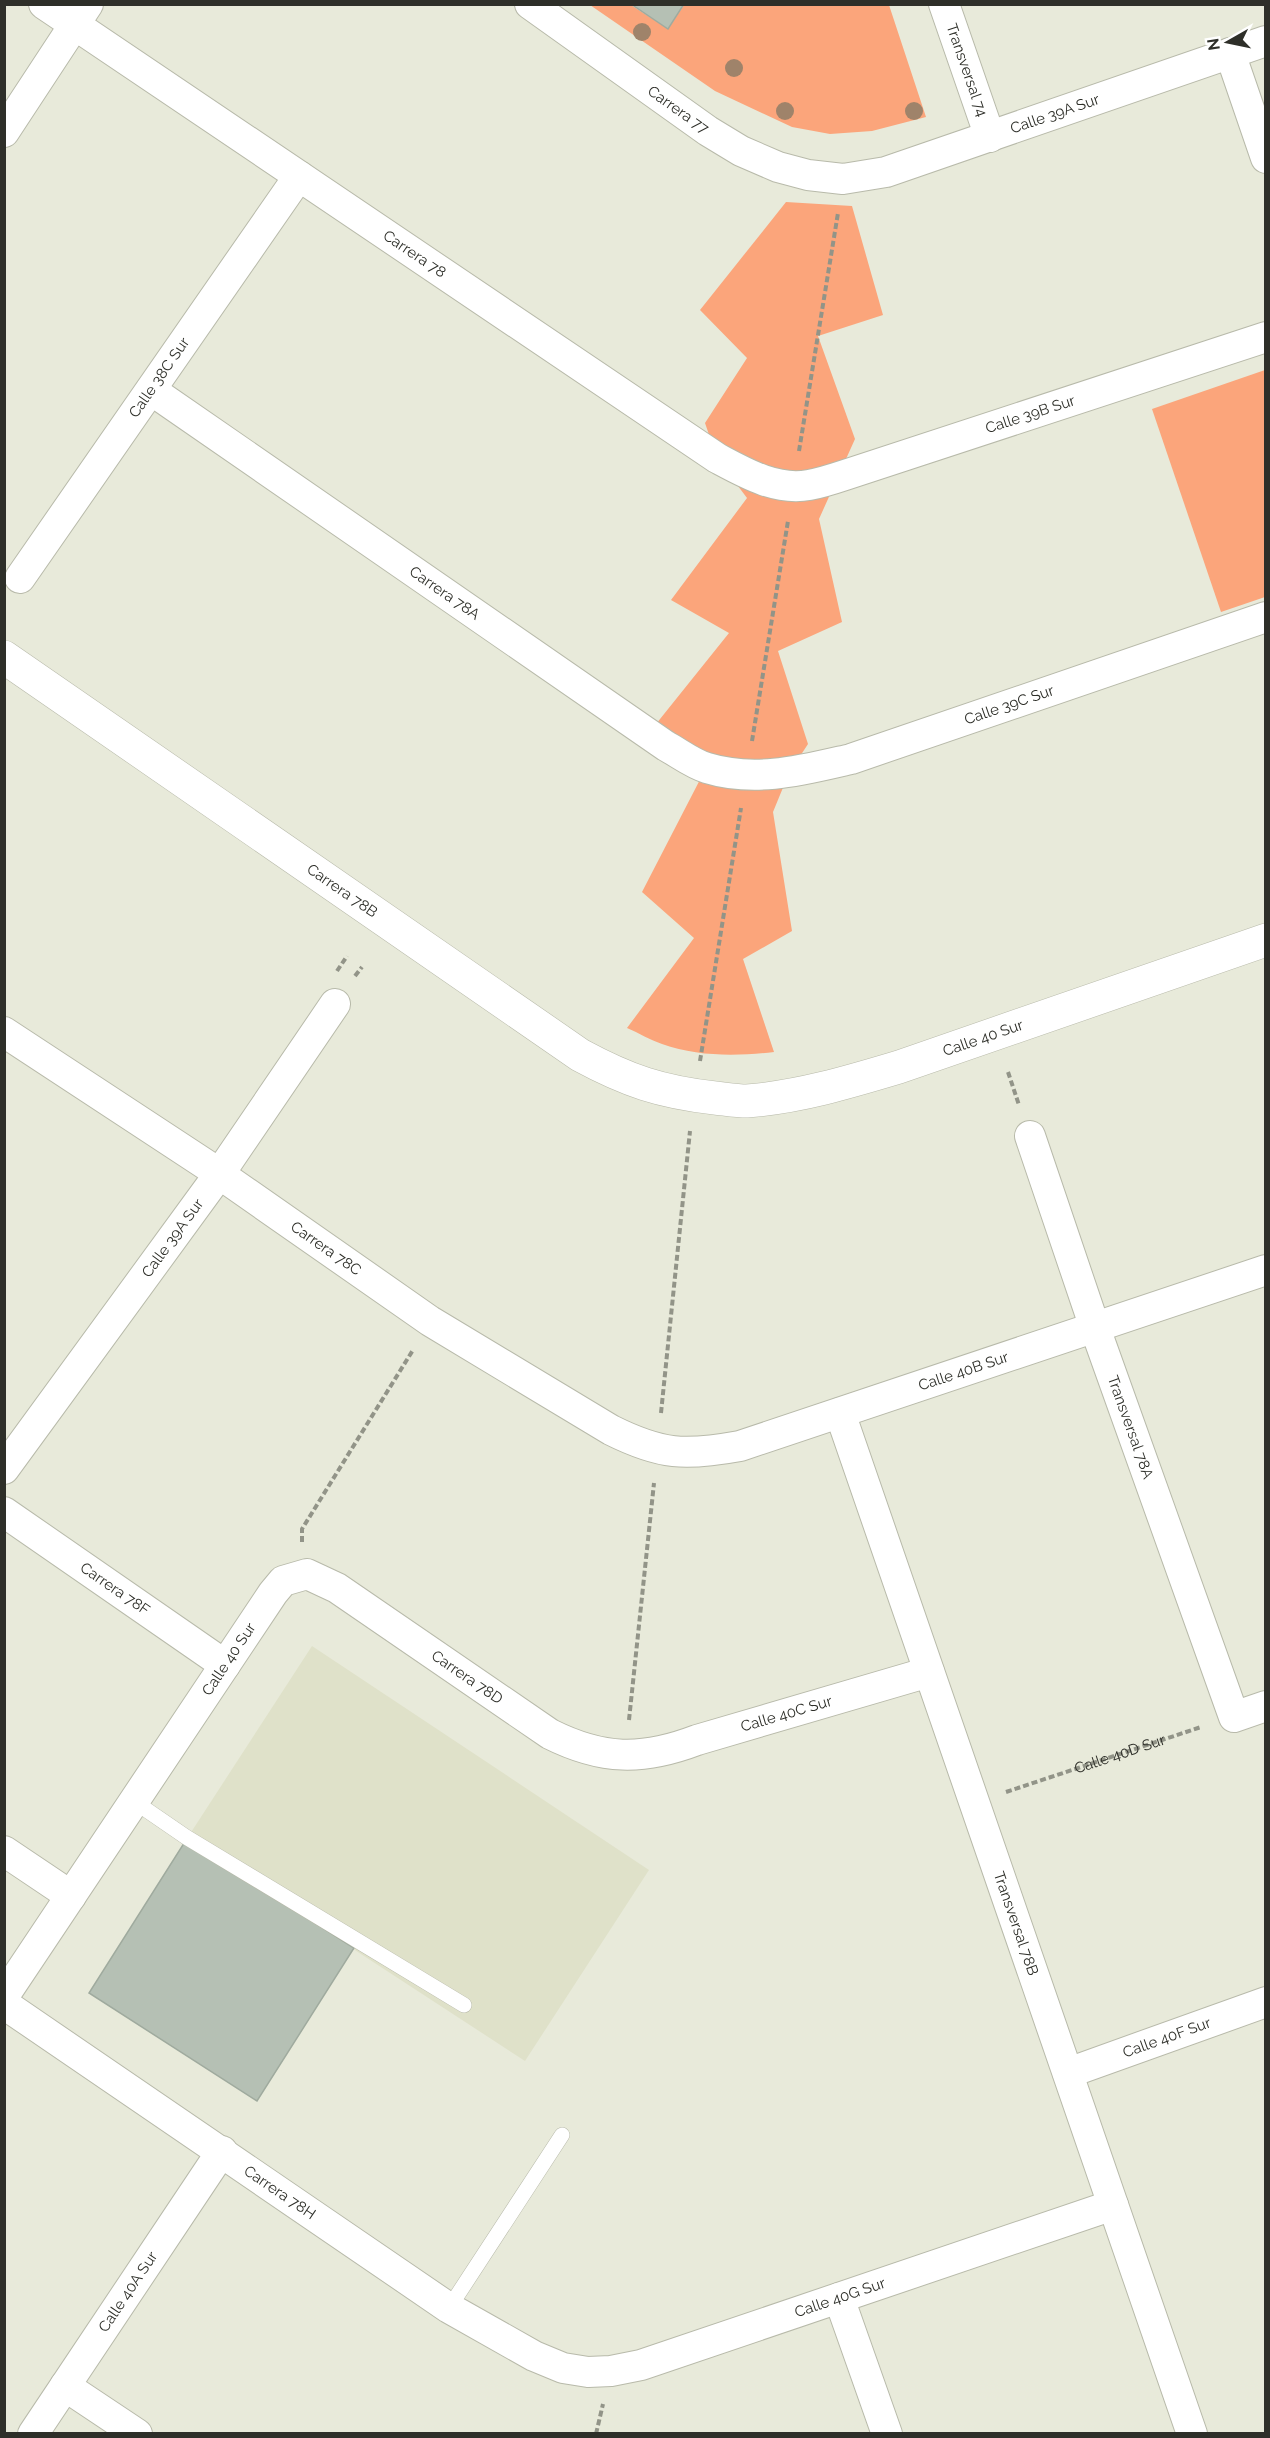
<svg xmlns="http://www.w3.org/2000/svg" width="1270" height="2438" font-family="Raleway,sans-serif">
<style>
.built{fill:#dfe1c9}
.green{fill:#fba57b}
.building{fill:#b5c0b4;stroke:#9faa9e;stroke-width:1.5}
.lines{fill:none;stroke-linecap:round;stroke-linejoin:round}
.lane-casing{stroke:#b8baaa;stroke-width:16}
.street-casing{stroke:#b8baaa;stroke-width:32}
.secondary-casing{stroke:#b8baaa;stroke-width:34}
.path{stroke:#929488;stroke-width:4;stroke-dasharray:6 3;stroke-linecap:butt}
.lane{stroke:#fff;stroke-width:15}
.street{stroke:#fff;stroke-width:30}
.secondary{stroke:#fff;stroke-width:33}
.tree{fill:#9f836a}
.labels{text-anchor:middle;stroke-width:5;stroke-linejoin:round;paint-order:stroke}
.street-label{font-size:15px;fill:#2e2f29;stroke:#fff}
</style>
<rect width="100%" height="100%" fill="#e8eada"/>
<polygon class="built" points="312,1646 649,1870 525,2061 186,1840"/>
<g class="green">
<polygon points="590,5 631,5 668,29 684,5 889,5 926,117 872,131 830,134 792,127 715,91"/>
<path d="M 786,202 L 852,206 L 883,315 L 818,336 L 855,439 L 819,519 L 842,622 L 778,651 L 808,744 L 789,773 L 773,812 L 792,931 L 743,959 L 774,1052 C 738,1056 698,1057 662,1044 C 650,1040 639,1033 627,1028 L 694,938 L 642,892 L 706,768 L 648,734 L 729,633 L 671,600 L 747,498 L 717,458 L 705,423 L 747,358 L 700,310 Z"/>
<polygon points="1265,370 1265,597 1221,612 1152,409"/>
</g>
<g class="building">
<polygon points="631,4 684,4 668,29"/>
<polygon points="186,1840 354,1948 257,2101 89,1993"/>
</g>
<g class="lines">
<defs>
<g id="lane">
<polyline points="135,1802 186,1837 464,2005"/>
<polyline points="449,2308 562,2135"/>
</g>
<g id="street">
<path id="s2" d="M 44,4 L 717,458 C 745,473 776,491 809,485 C 821,483 833,479 845,475 L 1266,337"/>
<path id="s3" d="M 530,4 L 708,131 L 741,151 L 778,167 L 808,175 L 843,179 L 886,172 L 1266,41"/>
<path id="s4" d="M 944,4 L 990,137"/>
<polyline points="1230,53 1266,158"/>
<polyline points="4,132 88,4"/>
<path id="s5" d="M 151,390 L 666,746 C 679,753 693,764 707,768 C 756,783 803,770 851,759 L 1266,617"/>
<path id="s6" d="M 20,578 L 299,176"/>
<path id="s7" d="M 4,1032 L 208,1166 L 430,1321 L 611,1430 C 661,1455 685,1456 740,1446 L 1266,1270"/>
<path id="s8" d="M 1030,1136 L 1095,1328 L 1234,1717 L 1266,1706"/>
<path id="s9" d="M 840,1413 L 1192,2434"/>
<path id="s10" d="M 4,1469 L 220,1173 L 335,1004"/>
<path id="s11" d="M 4,1512 L 225,1665"/>
<polyline points="4,1851 71,1896"/>
<path id="s12" d="M 4,1996 L 273,1593 L 283,1581 L 307,1574 L 337,1588 L 550,1734 C 602,1760 642,1761 697,1740 L 929,1672"/>
<path id="s13" d="M 4,2004 L 449,2308 L 534,2356 L 563,2368 L 588,2372 L 611,2371 L 641,2365 L 1113,2205"/>
<path id="s14" d="M 1068,2073 L 1266,2002"/>
<polyline points="839,2298 887,2434"/>
<polyline points="65,2386 137,2434"/>
<path id="s15" d="M 33,2434 L 222,2151"/>
</g>
<g id="secondary">
<path id="s16" d="M 4,657 L 580,1055 C 628,1081 661,1092 715,1098 C 725,1099 736,1101 747,1101 C 799,1097 849,1082 899,1067 L 1266,940"/>
</g>
</defs>
<use href="#lane" class="lane-casing"/>
<use href="#street" class="street-casing"/>
<use href="#secondary" class="secondary-casing"/>
<g class="path">
<polyline points="799,451 838,213"/>
<polyline points="752,741 788,521"/>
<polyline points="337,971 347,956"/>
<polyline points="355,976 362,967"/>
<polyline points="700,1061 741,808"/>
<polyline points="1008,1072 1019,1105"/>
<polyline points="661,1413 690,1131"/>
<polyline points="302,1542 302,1529 413,1350"/>
<polyline points="629,1720 654,1483"/>
<path id="s1" d="M 1006,1792 L 1201,1727"/>
<polyline points="596,2434 603,2404"/>
</g>
<use href="#lane" class="lane"/>
<use href="#street" class="street"/>
<use href="#secondary" class="secondary"/>
</g>
<g class="tree">
<circle cx="642" cy="32" r="9"/>
<circle cx="734" cy="68" r="9"/>
<circle cx="785" cy="111" r="9"/>
<circle cx="914" cy="111" r="9"/>
</g>
<g class="labels">
<g class="street-label">
<text dy="5" stroke="none"><textPath href="#s4" startOffset="70">Transversal 74</textPath></text>
<text dy="5" stroke="none"><textPath href="#s3" startOffset="182">Carrera 77</textPath></text>
<text dy="5" stroke="none"><textPath href="#s3" startOffset="586">Calle 39A Sur</textPath></text>
<text dy="5" stroke="none"><textPath href="#s2" startOffset="447">Carrera 78</textPath></text>
<text dy="5" stroke="none"><textPath href="#s6" startOffset="244">Calle 38C Sur</textPath></text>
<text dy="5" stroke="none"><textPath href="#s2" startOffset="1142">Calle 39B Sur</textPath></text>
<text dy="5" stroke="none"><textPath href="#s5" startOffset="357">Carrera 78A</textPath></text>
<text dy="5" stroke="none"><textPath href="#s5" startOffset="986">Calle 39C Sur</textPath></text>
<text dy="5" stroke="none"><textPath href="#s16" startOffset="411">Carrera 78B</textPath></text>
<text dy="5" stroke="none"><textPath href="#s16" startOffset="1120">Calle 40 Sur</textPath></text>
<text dy="5" stroke="none"><textPath href="#s10" startOffset="286">Calle 39A Sur</textPath></text>
<text dy="5" stroke="none"><textPath href="#s7" startOffset="388">Carrera 78C</textPath></text>
<text dy="5" stroke="none"><textPath href="#s7" startOffset="1095">Calle 40B Sur</textPath></text>
<text dy="5" stroke="none"><textPath href="#s8" startOffset="308">Transversal 78A</textPath></text>
<text dy="5" stroke="none"><textPath href="#s11" startOffset="135">Carrera 78F</textPath></text>
<text dy="5" stroke="none"><textPath href="#s12" startOffset="405">Calle 40 Sur</textPath></text>
<text dy="5" stroke="none"><textPath href="#s12" startOffset="716">Carrera 78D</textPath></text>
<text dy="5" stroke="none"><textPath href="#s12" startOffset="1062">Calle 40C Sur</textPath></text>
<text dy="5" stroke="none"><textPath href="#s1" startOffset="120">Calle 40D Sur</textPath></text>
<text dy="5" stroke="none"><textPath href="#s9" startOffset="540">Transversal 78B</textPath></text>
<text dy="5" stroke="none"><textPath href="#s14" startOffset="105">Calle 40F Sur</textPath></text>
<text dy="5" stroke="none"><textPath href="#s13" startOffset="334">Carrera 78H</textPath></text>
<text dy="5" stroke="none"><textPath href="#s15" startOffset="171">Calle 40A Sur</textPath></text>
<text dy="5" stroke="none"><textPath href="#s13" startOffset="957">Calle 40G Sur</textPath></text>
</g>
</g>
<rect width="1270" height="2438" fill="none" stroke="#2e2f29" stroke-width="12"/>
<g transform="translate(1228 42) rotate(261)" stroke="#ffffff" stroke-width="4.5" paint-order="stroke">
<path d="M0-4.5L10 22L0 15L-10 22Z" fill="#2e2f29"/>
<text y="-9" font-size="16" font-weight="bold" text-anchor="middle" fill="#2e2f29">N</text>
</g>
</svg>
